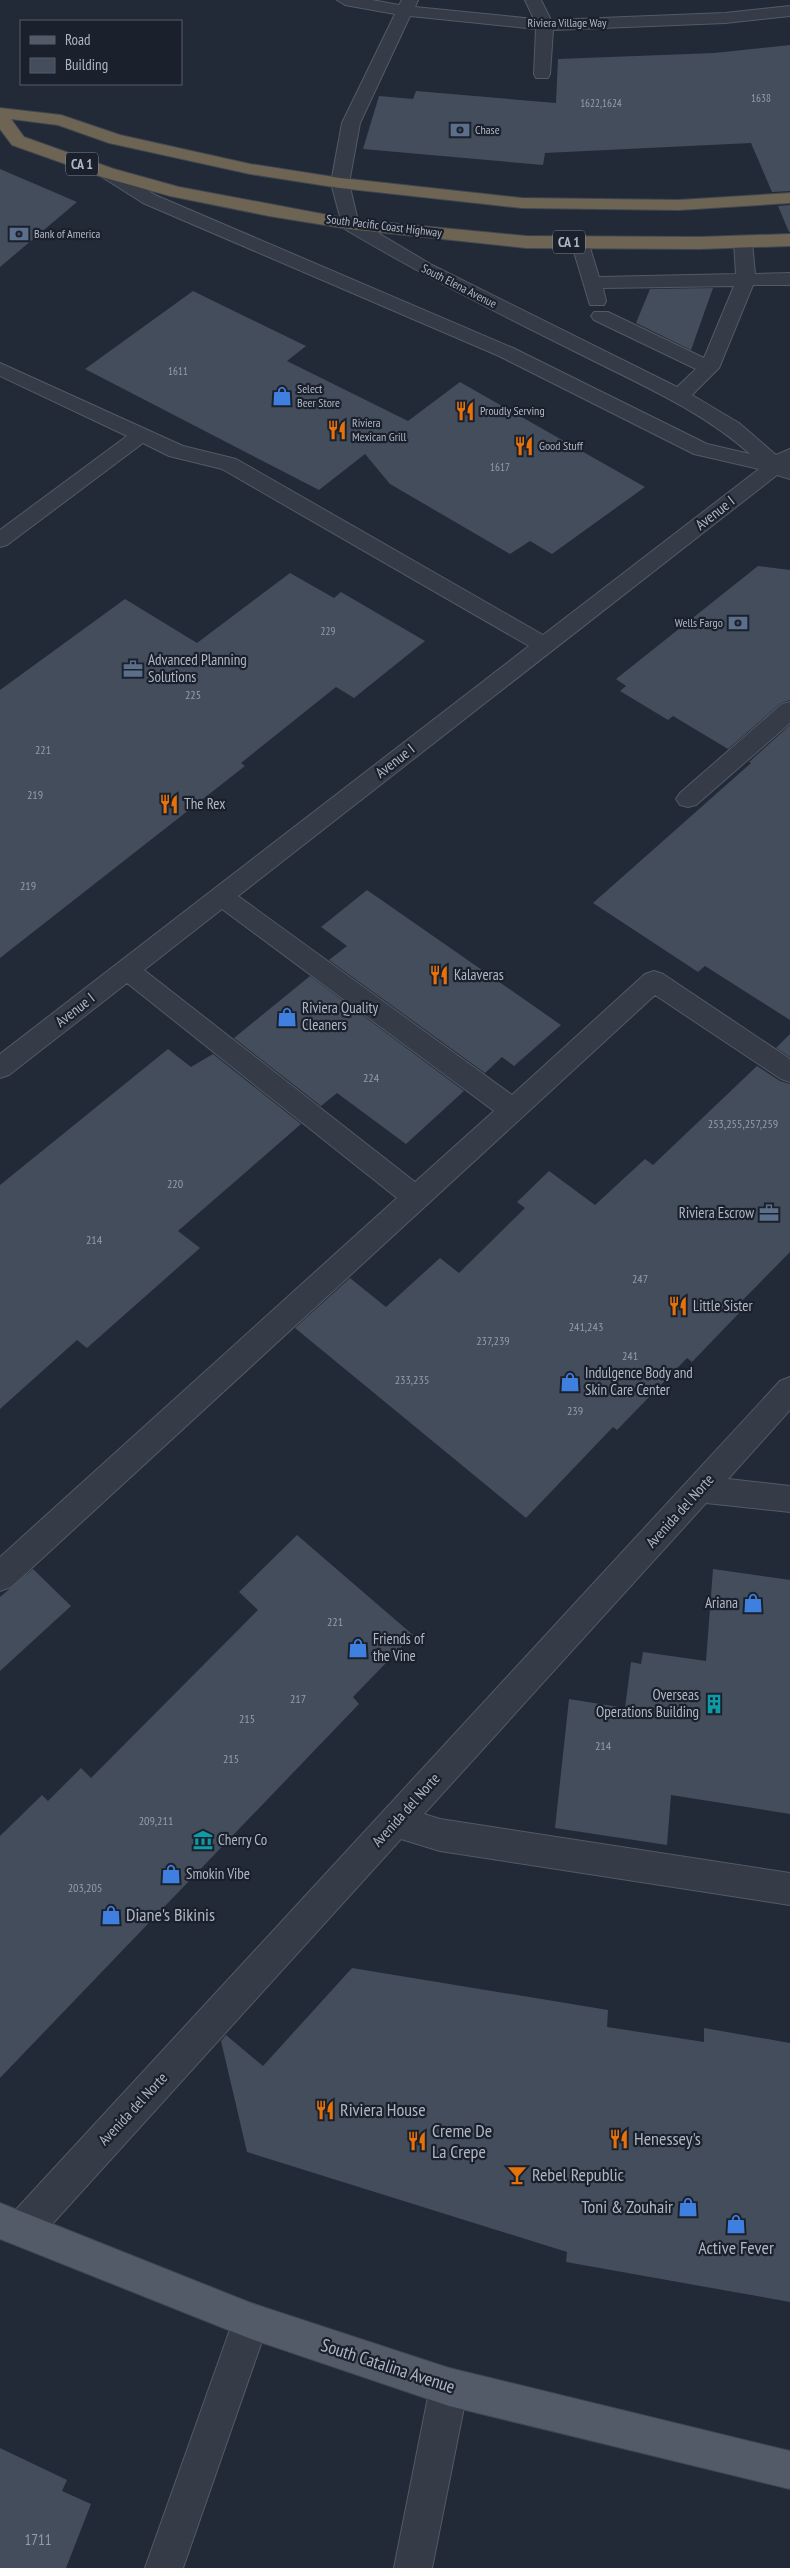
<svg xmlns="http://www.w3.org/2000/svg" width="790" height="2568" font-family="'PT Sans Narrow',sans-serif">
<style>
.building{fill:#434d5c}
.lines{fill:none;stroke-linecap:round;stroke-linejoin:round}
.minor-casing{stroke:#535a65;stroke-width:2}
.major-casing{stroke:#3f4551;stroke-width:2}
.highway-casing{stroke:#404752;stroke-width:2}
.minor{fill:#353c47;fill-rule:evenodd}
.major{fill:#535b68;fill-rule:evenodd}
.highway{fill:#6d6453;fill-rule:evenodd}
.labels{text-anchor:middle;stroke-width:4.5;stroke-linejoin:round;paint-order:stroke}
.far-number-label{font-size:11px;fill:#959caa}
.far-street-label{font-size:12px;fill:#b0b7c4;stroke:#1b212c}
.far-poi-label{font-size:12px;fill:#b0b7c4;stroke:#1b212c;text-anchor:start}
.number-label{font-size:12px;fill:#959caa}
.shield{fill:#1b212c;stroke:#838a96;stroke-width:1}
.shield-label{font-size:14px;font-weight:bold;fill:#b0b7c4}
.street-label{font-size:15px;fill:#b0b7c4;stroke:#1b212c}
.poi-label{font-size:15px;fill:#b0b7c4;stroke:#1b212c;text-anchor:start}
.near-number-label{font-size:15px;fill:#959caa}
.near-poi-label{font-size:18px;fill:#b0b7c4;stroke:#1b212c;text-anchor:start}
.near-street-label{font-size:18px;fill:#b0b7c4;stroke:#1b212c}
</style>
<rect width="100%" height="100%" fill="#222a37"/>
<g class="building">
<polygon points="790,45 790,191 772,192 751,143 545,153 543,165 363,149 379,96 413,99 416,91 556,103 558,59 714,53"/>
<polygon points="0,169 77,202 0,267"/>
<polygon points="790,205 790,232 789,232 778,206"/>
<polygon points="713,288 691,350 636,323 650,289"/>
<polygon points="193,291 306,346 287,361 408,421 460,382 645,487 552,554 530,541 510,554 390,484 365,454 319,490 85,369"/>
<polygon points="758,566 790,570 790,700 781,703 728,749 673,716 668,720 620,691 626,686 616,679"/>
<polygon points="290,573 334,598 341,592 425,641 354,698 336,687 241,763 245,766 0,958 0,690 125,599 197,643"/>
<polygon points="790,725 790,1020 705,966 698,972 593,903 751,763 749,762"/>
<polygon points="367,890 561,1025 514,1066 502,1057 485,1073 329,960 347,946 321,927"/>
<polygon points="310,976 464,1091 406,1144 337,1093 321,1106 234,1038"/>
<polygon points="790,1034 790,1057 776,1048"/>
<polygon points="168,1049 191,1067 213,1054 301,1124 178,1231 200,1248 87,1348 77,1340 0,1409 0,1185"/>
<polygon points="757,1066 780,1081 790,1084 790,1252 737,1306 742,1310 692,1362 687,1358 617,1430 613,1427 526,1518 295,1328 350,1278 386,1307 440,1258 459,1273 525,1208 517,1202 549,1171 595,1205 645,1159 653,1165"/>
<polygon points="297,1535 413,1635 353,1697 359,1704 0,2078 0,1836 42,1795 48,1801 81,1768 91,1778 258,1610 239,1592"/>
<polygon points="33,1569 71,1606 0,1671 0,1597"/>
<polygon points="713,1569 790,1580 790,1814 671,1795 667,1845 555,1828 569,1699 625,1708 631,1662 641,1664 643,1652 706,1661"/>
<polygon points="352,1968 608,2010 607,2027 704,2042 704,2028 790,2043 790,2302 566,2262 567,2252 247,2152 221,2041 226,2035 263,2066"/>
<polygon points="0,2448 67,2480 62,2491 91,2504 66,2568 0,2568"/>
</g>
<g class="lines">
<defs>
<g id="minor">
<path d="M 337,0 L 372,0 L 399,5 L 402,0 L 418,0 L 415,7 L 534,19 L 525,0 L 541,0 L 551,20 L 725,13 L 790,6 L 790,16 L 725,23 L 553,30 L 550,74 L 548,78 L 536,78 L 534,74 L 536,29 L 410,16 L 360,123 L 349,183 L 358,221 L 432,265 L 677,387 L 696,369 L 594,320 L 591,316 L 594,312 L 608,312 L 704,358 L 734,286 L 603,288 L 606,301 L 604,305 L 590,305 L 571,242 L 573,238 L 587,238 L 599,277 L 736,274 L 734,242 L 736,238 L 750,238 L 752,242 L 755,274 L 790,273 L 790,285 L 753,285 L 719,368 L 692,395 L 739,423 L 776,455 L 790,449 L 790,479 L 777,475 L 238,896 L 512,1095 L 645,974 L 654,971 L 663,974 L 790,1059 L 790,1082 L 781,1079 L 655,995 L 11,1587 L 0,1591 L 0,1557 L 397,1198 L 127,983 L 9,1075 L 0,1078 L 0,1054 L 529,646 L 222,469 L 169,456 L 143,443 L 7,545 L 0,547 L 0,530 L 127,436 L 0,376 L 0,363 L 183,446 L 236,459 L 543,635 L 759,469 L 694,454 L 499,356 L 143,203 L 102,177 L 99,173 L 102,169 L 114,169 L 155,195 L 513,348 L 707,444 L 750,454 C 701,410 639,384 580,354 C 499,314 420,274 343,228 L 331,183 L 342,123 L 395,14 L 345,5 ZM 222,909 L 494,1111 L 415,1182 L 144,970 Z"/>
<polygon points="790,702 790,723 696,805 688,807 680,805 676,799 680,793 782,704"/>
<polygon points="790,1377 790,1410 728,1479 790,1486 790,1512 706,1503 424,1814 440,1819 790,1873 790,1905 440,1851 401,1839 36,2242 23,2247 10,2242 5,2229 10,2216 780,1381"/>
<polygon points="251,2303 264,2308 269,2321 183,2568 145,2568 233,2321 238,2308"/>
<polygon points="449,2368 462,2374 468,2387 432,2568 394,2568 430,2387 436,2374"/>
</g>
<polygon id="major" points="0,2203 251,2303 449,2368 790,2451 790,2489 449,2406 251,2339 0,2239"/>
<polygon id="highway" points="0,108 61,115 120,135 250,164 340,178 522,198 679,200 790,193 790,203 679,210 522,208 340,188 250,174 109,143 58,125 11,119 24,137 114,169 179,187 349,219 526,236 700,237 790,234 790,246 700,249 526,248 349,229 269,216 170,196 102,177 12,145 0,129"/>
</defs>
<use href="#minor" class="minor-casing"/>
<use href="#major" class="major-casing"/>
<use href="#highway" class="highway-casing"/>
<use href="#minor" class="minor"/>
<use href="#major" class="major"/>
<use href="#highway" class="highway"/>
</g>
<defs>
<symbol id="bank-bare" viewBox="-9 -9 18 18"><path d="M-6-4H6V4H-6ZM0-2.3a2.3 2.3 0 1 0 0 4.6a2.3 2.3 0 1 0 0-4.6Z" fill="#5c6f8a" stroke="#1b212c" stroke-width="2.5" paint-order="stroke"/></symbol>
<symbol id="shop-bare" viewBox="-9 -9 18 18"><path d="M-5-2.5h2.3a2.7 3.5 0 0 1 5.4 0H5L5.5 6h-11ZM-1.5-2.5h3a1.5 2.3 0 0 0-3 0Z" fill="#3f7fe0" stroke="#1b212c" stroke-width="2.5" paint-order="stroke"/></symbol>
<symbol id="restaurant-bare" viewBox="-9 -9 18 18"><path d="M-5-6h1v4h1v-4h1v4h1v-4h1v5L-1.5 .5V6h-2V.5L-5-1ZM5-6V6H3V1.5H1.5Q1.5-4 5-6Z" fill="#e8710a" stroke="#1b212c" stroke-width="2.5" paint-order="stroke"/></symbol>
<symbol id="office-bare" viewBox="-9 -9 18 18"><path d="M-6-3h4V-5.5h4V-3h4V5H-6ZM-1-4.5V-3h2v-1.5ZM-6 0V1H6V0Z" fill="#5c6f8a" stroke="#1b212c" stroke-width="2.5" paint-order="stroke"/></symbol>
<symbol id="building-bare" viewBox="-9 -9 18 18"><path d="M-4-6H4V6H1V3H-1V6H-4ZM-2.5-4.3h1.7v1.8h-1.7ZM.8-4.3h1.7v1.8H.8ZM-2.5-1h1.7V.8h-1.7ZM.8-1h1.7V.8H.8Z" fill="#0f9aa8" stroke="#1b212c" stroke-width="2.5" paint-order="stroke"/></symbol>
<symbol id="museum-bare" viewBox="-9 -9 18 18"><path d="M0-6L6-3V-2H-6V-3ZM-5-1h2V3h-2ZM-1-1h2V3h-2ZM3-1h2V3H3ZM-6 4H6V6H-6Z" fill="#0f9aa8" stroke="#1b212c" stroke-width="2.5" paint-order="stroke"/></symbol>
<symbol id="bar-bare" viewBox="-9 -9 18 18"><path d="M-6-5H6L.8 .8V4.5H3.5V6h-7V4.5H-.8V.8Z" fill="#e8710a" stroke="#1b212c" stroke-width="2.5" paint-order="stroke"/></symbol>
</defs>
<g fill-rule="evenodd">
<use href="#bank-bare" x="446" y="116" width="28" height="28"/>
<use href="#bank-bare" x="5" y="220" width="28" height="28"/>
<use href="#shop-bare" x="268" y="382" width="28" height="28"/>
<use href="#restaurant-bare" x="451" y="397" width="28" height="28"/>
<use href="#restaurant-bare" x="323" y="416" width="28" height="28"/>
<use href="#restaurant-bare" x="510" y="432" width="28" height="28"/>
<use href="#bank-bare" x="724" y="609" width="28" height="28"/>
<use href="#office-bare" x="119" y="655" width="28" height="28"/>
<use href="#restaurant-bare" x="155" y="790" width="28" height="28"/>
<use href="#restaurant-bare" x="425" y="961" width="28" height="28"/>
<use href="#shop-bare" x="273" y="1003" width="28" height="28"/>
<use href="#office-bare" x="755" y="1199" width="28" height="28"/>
<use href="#restaurant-bare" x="664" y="1292" width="28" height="28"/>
<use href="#shop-bare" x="556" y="1368" width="28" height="28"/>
<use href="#shop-bare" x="739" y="1589" width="28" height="28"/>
<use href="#shop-bare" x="344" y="1634" width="28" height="28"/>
<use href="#building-bare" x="700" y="1690" width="28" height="28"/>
<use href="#museum-bare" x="189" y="1826" width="28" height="28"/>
<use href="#shop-bare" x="157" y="1860" width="28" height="28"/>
<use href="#shop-bare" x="97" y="1901" width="28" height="28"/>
<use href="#restaurant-bare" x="311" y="2096" width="28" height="28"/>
<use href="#restaurant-bare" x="605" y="2125" width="28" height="28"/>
<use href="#restaurant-bare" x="403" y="2127" width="28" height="28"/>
<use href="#bar-bare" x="503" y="2161" width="28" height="28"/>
<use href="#shop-bare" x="674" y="2193" width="28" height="28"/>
<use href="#shop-bare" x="722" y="2210" width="28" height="28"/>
</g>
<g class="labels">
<g class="far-number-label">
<text x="761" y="102">1638</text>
<text x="601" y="107">1622,1624</text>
<text x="178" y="375">1611</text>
<text x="500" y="471">1617</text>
<text x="328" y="635">229</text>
</g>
<g class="far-street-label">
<text x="567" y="27">Riviera Village Way</text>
<text transform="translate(384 226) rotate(7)" y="4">South Pacific Coast Highway</text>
<text transform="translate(459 286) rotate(27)" y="4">South Elena Avenue</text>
</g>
<g class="far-poi-label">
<text x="475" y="134">Chase</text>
<text x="34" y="238">Bank of America</text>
<text x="297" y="393">Select<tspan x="297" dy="14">Beer Store</tspan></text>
<text x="480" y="415">Proudly Serving</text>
<text x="352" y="427">Riviera<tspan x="352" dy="14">Mexican Grill</tspan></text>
<text x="539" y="450">Good Stuff</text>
<text x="723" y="627" text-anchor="end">Wells Fargo</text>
</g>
<g class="number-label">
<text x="193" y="699">225</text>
<text x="43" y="754">221</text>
<text x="35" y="799">219</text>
<text x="28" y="890">219</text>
<text x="371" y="1082">224</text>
<text x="743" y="1128">253,255,257,259</text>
<text x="175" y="1188">220</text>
<text x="94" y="1244">214</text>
<text x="640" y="1283">247</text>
<text x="586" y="1331">241,243</text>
<text x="493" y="1345">237,239</text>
<text x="630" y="1360">241</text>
<text x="412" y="1384">233,235</text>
<text x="575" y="1415">239</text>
<text x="335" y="1626">221</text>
<text x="298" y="1703">217</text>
<text x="247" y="1723">215</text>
<text x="603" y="1750">214</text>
<text x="231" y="1763">215</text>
<text x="156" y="1825">209,211</text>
<text x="85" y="1892">203,205</text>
</g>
<g class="shield">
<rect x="66" y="152.5" width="32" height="23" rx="4"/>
<rect x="553" y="230.5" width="32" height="23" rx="4"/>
</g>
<g class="shield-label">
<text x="82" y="169">CA 1</text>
<text x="569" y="247">CA 1</text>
</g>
<g class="street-label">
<text transform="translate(715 513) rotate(-38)" y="5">Avenue I</text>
<text transform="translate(395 761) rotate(-38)" y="5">Avenue I</text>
<text transform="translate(75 1010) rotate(-38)" y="5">Avenue I</text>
<text transform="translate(680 1511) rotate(-48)" y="5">Avenida del Norte</text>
<text transform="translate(406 1810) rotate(-48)" y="5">Avenida del Norte</text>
<text transform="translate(133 2109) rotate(-47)" y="5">Avenida del Norte</text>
</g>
<g class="poi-label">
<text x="148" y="665">Advanced Planning<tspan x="148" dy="17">Solutions</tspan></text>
<text x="184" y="809">The Rex</text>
<text x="454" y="980">Kalaveras</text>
<text x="302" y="1013">Riviera Quality<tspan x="302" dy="17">Cleaners</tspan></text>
<text x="754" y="1218" text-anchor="end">Riviera Escrow</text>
<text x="693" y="1311">Little Sister</text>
<text x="585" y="1378">Indulgence Body and<tspan x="585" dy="17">Skin Care Center</tspan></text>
<text x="738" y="1608" text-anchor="end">Ariana</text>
<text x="373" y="1644">Friends of<tspan x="373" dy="17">the Vine</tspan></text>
<text x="699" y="1700" text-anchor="end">Overseas<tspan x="699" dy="17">Operations Building</tspan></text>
<text x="218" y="1845">Cherry Co</text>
<text x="186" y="1879">Smokin Vibe</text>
</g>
<g class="near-number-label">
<text x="38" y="2545">1711</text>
</g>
<g class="near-poi-label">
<text x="126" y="1921">Diane's Bikinis</text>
<text x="340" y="2116">Riviera House</text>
<text x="432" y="2137">Creme De<tspan x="432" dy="21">La Crepe</tspan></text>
<text x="634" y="2145">Henessey's</text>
<text x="532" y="2181">Rebel Republic</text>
<text x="673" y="2213" text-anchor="end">Toni &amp; Zouhair</text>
<text x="736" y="2254" text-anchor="middle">Active Fever</text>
</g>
<g class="near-street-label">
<text transform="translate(388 2366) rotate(18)" y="6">South Catalina Avenue</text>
</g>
</g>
<rect x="20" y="20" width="162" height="65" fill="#1b212c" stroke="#575d69"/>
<rect x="30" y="36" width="25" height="8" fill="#535b68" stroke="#575d69"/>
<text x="65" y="45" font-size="15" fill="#b0b7c4">Road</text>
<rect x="30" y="58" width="25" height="15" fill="#434d5c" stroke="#575d69"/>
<text x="65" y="70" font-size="15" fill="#b0b7c4">Building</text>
</svg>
